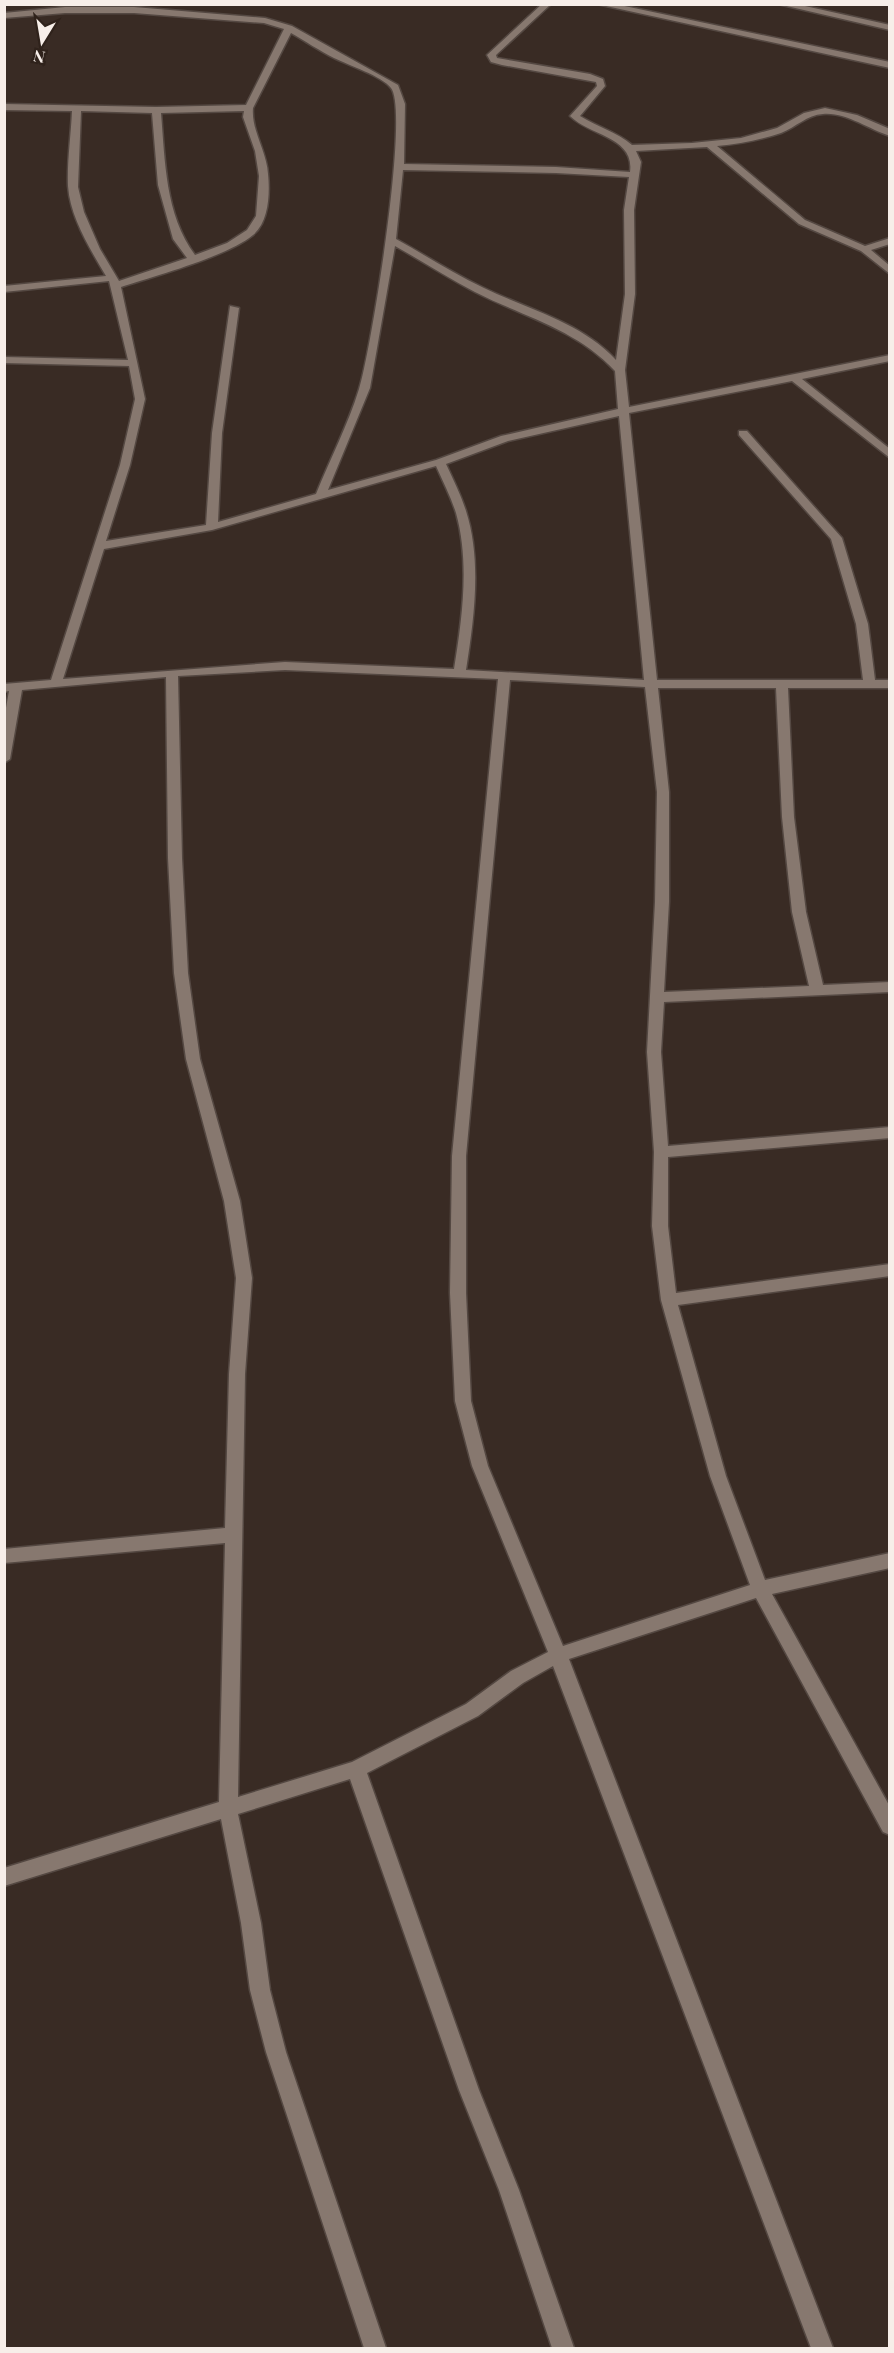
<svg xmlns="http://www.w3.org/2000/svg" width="894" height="2353" font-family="'Playfair Display',serif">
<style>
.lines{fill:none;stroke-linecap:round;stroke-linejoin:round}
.minor-casing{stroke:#544842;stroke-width:3}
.minor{fill:#87786f;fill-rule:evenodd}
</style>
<rect width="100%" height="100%" fill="#392b24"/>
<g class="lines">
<defs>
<g id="minor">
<path d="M 542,4 L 551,4 L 496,55 L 497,58 L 590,74 L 603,79 L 605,86 L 580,116 C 597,127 617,132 632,145 L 692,143 L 741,138 L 777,128 L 804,113 L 825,108 L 857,115 L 890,129 L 890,136 C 868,129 846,112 823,114 C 807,115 796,127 781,133 C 760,140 739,144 717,146 L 805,220 L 865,246 L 890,238 L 890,244 L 871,250 L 890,266 L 890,274 L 861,251 L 799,224 L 707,147 L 636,151 L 641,162 L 634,210 L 635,294 L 625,370 L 629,407 L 890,355 L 890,361 L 802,379 L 890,449 L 890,458 L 792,381 L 629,413 L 657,680 L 863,680 L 856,624 L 831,539 L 739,435 L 739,431 L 747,431 L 842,538 L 868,624 L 875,680 L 890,680 L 890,688 L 788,688 L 794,817 L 806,912 L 823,985 L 890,982 L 890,992 L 664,1002 L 661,1052 L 668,1146 L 890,1127 L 890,1138 L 668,1157 L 668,1226 L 676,1293 L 890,1264 L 890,1276 L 678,1305 L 726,1476 L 765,1580 L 890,1553 L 890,1568 L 772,1594 L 890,1807 L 890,1835 L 883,1832 L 756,1598 L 569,1659 L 833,2348 L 811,2348 L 553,1666 L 523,1683 L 478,1716 L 367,1773 L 479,2090 L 519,2190 L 574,2348 L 552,2348 L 499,2190 L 459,2090 L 350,1779 L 238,1814 L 261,1923 L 270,1990 L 286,2052 L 386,2348 L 364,2348 L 266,2052 L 250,1990 L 241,1923 L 221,1819 L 4,1886 L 4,1868 L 219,1802 L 225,1543 L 4,1563 L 4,1549 L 225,1528 L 229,1374 L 236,1278 L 224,1201 L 186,1059 L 174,973 L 168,858 L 166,677 L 22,690 L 10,759 L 4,763 L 4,719 L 9,691 L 4,692 L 4,684 L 51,680 L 120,465 L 135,399 L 129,366 L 4,363 L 4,357 L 128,360 L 109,281 L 4,292 L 4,286 L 106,276 C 90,249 70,217 68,186 C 67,161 71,135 72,111 L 4,110 L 4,104 L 156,107 L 246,105 L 284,29 L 264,23 L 134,13 L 65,13 L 4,18 L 4,13 L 65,7 L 134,7 L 265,18 L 292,26 L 398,85 L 405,104 L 404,164 L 556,167 L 630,172 C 635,137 590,136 570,116 L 597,86 L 596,82 L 502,65 L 491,62 L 487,55 ZM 291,33 C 305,41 320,51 334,58 C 348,65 382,76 391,88 C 410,112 371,351 359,389 C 348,425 330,459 316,494 L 218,522 L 222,433 L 239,308 L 230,306 L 212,433 L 206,525 L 106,541 L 130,465 L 145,399 L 121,287 C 155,276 228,256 253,235 C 269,222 270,193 268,174 C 267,152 251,130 253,108 ZM 81,111 L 152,113 L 158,185 L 173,239 L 187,258 L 119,281 L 100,249 L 84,212 L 78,187 ZM 244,111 L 243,117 L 255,151 L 259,176 L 256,216 L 247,230 L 227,243 L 195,255 C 165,215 165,160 161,113 ZM 403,170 L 556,173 L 629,177 L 624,210 L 625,294 L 616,360 C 581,322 529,310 484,288 C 454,274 425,255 396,239 ZM 395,246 C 422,261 448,278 475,292 C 524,317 576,329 615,371 L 618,409 L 501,436 L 436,460 L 328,490 L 370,388 ZM 619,416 L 644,680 L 466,670 C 474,619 482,561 466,511 C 461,495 453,479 446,464 L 508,441 ZM 436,466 C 443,482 451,497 456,513 C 470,563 462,619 454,669 L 285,662 L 63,679 L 104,549 L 212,530 ZM 285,670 L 498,679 L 452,1156 L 450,1293 L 455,1401 L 472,1466 L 548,1652 L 511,1671 L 466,1704 L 352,1762 L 238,1797 L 245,1374 L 252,1278 L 240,1201 L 200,1059 L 188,973 L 182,858 L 178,676 ZM 510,680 L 645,687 L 657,792 L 655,902 L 647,1052 L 654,1152 L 652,1226 L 661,1300 L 710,1476 L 750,1585 L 563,1646 L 488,1466 L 471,1401 L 466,1293 L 466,1156 ZM 658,688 L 776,688 L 782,817 L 792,912 L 809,986 L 664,992 L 669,902 L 669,792 Z"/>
<polygon points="597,4 615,4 890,62 890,68"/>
<polygon points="778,4 796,4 890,25 890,30"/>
</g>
</defs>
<use href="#minor" class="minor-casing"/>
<use href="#minor" class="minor"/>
</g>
<rect width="894" height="2353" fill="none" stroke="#f7eee9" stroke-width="12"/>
<g transform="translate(42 42) rotate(191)" stroke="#2f221b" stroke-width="4.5" paint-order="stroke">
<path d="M0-4.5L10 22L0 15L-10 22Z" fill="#f7eee9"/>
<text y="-9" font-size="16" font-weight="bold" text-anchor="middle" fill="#f7eee9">N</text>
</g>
</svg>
